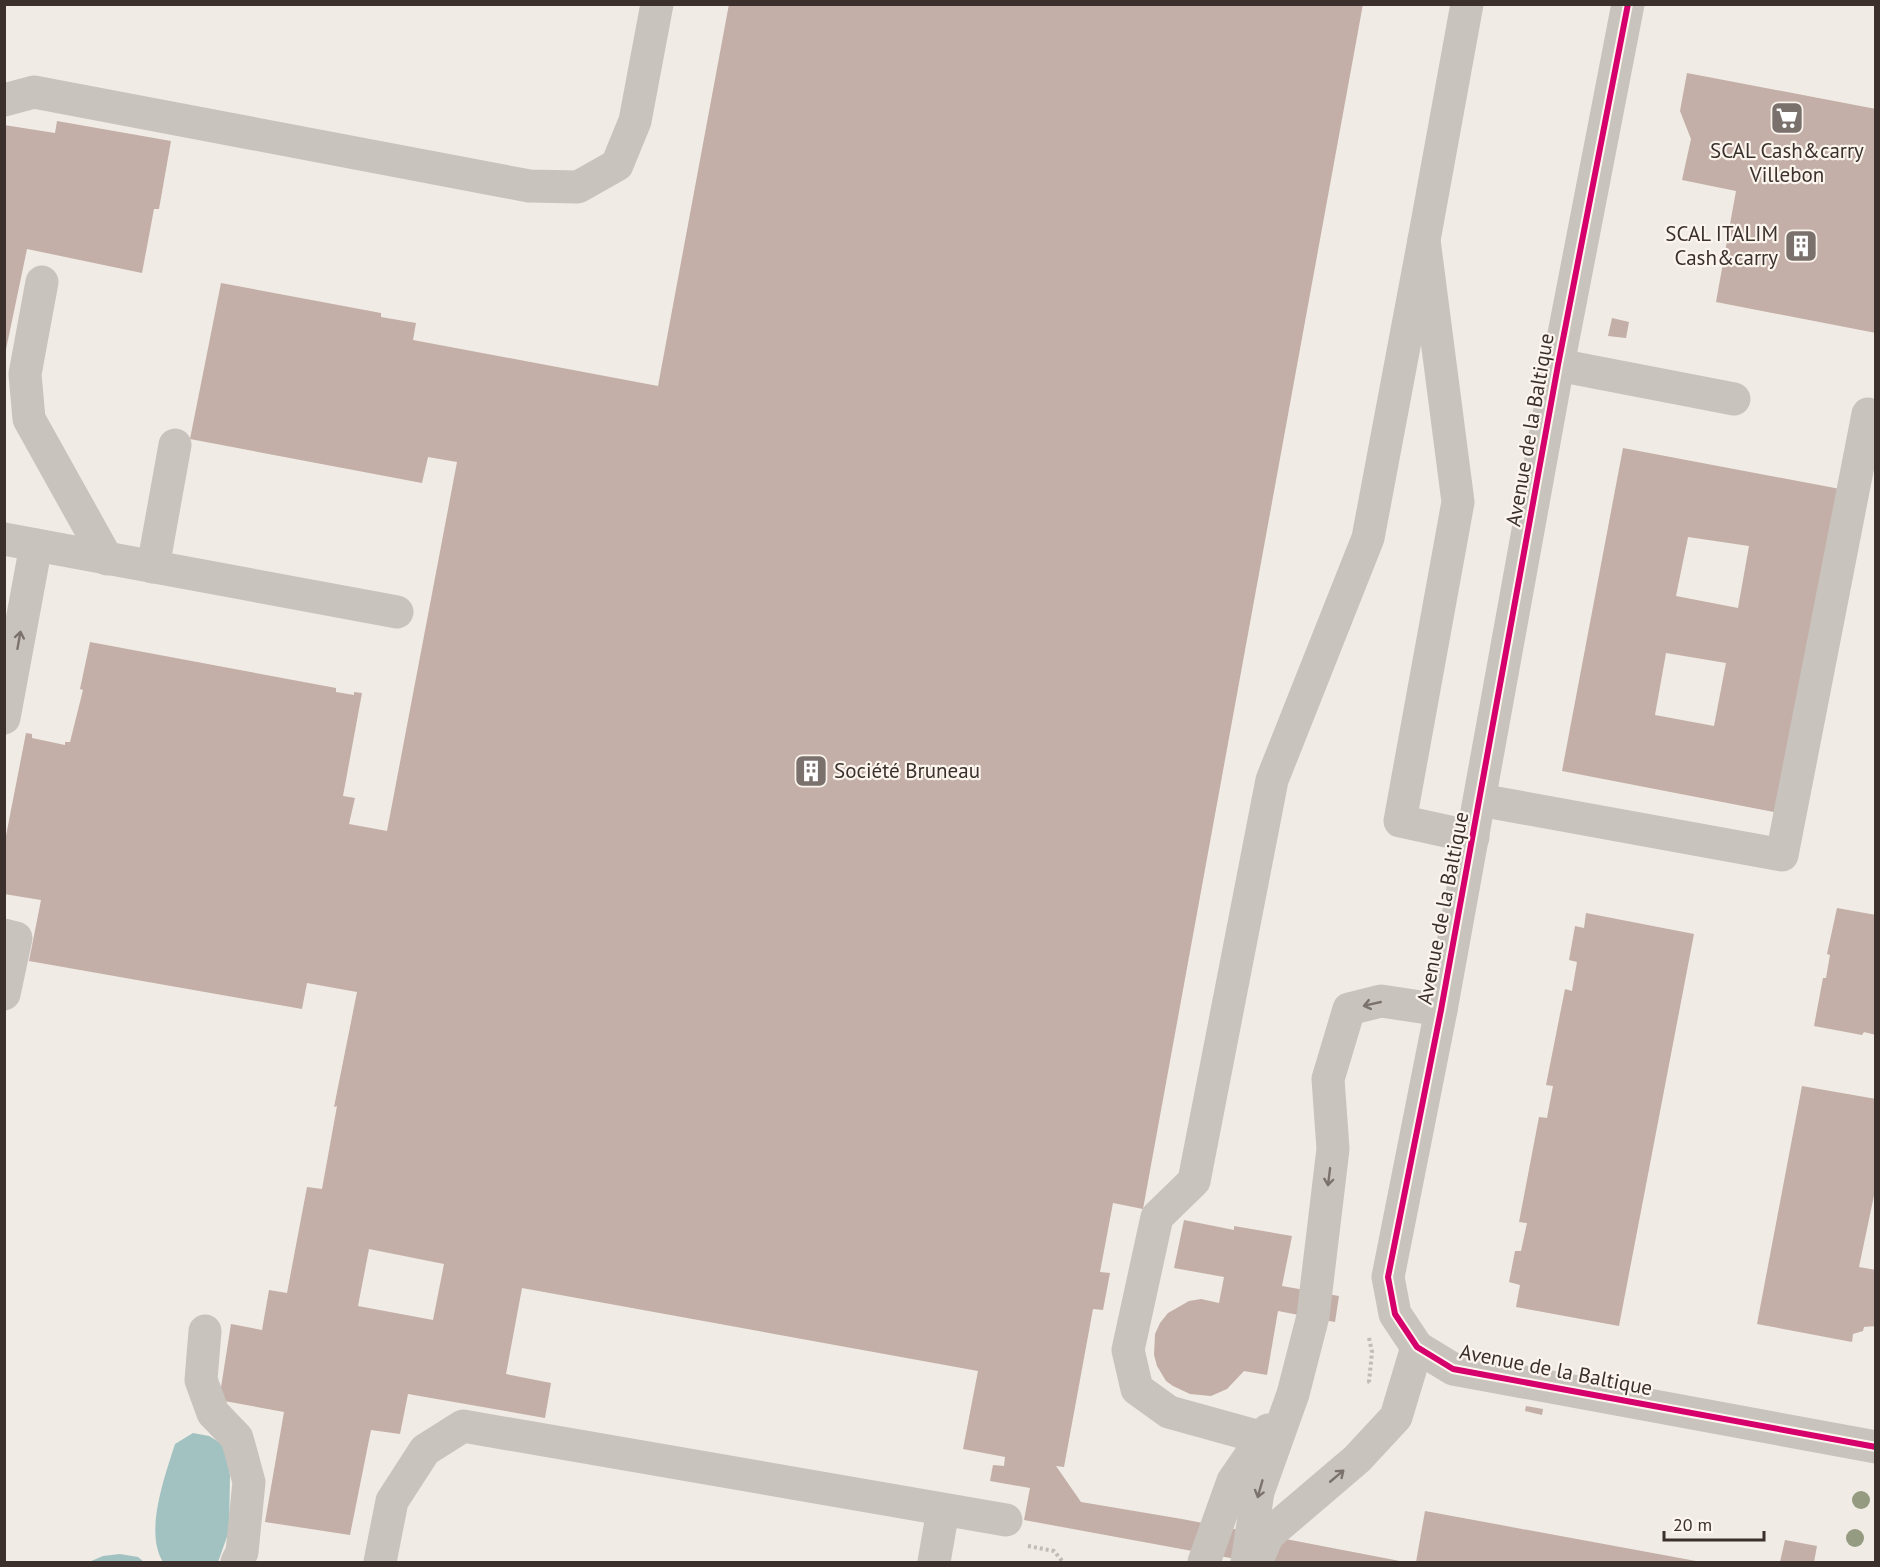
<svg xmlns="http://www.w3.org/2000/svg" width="1880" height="1567" font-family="'PT Sans',sans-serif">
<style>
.water{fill:#a1c2c1}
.building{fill:#c3afa7;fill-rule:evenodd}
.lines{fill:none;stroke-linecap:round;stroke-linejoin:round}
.path{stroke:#c2bbb6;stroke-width:4;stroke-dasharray:3 3;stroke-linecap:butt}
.minor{stroke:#c9c3be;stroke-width:33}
.cycleway-casing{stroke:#fbf5ee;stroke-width:10}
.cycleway{stroke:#d6006c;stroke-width:6}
.tree{fill:#959b80}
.oneway{stroke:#7b726d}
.labels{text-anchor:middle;stroke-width:4.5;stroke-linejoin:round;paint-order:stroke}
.poi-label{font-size:21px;fill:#3b302b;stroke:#fbf5ee}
.street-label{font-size:21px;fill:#3b302b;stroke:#fbf5ee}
</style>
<rect width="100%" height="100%" fill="#f0ebe5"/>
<g class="water">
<path d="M 193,1433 L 209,1436 L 224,1445 L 230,1475 L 229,1531 L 218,1562 L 163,1562 C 144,1532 165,1476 175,1444 Z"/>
<polygon points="120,1554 138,1557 144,1562 89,1562 103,1556"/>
</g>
<g class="building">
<path d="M 729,4 L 1363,4 L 1143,1209 L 1113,1203 L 1100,1272 L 1110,1273 L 1103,1310 L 1093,1309 L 1064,1467 L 1056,1466 L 1081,1502 L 1182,1519 L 1405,1562 L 1252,1562 L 1024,1520 L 1030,1488 L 990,1481 L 993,1465 L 1004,1466 L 1005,1457 L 963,1449 L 978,1371 L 522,1288 L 506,1374 L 551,1383 L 545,1418 L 408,1394 L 400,1434 L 371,1430 L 350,1535 L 265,1522 L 284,1412 L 219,1400 L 231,1324 L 262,1330 L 269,1290 L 287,1293 L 307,1187 L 322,1189 L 337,1106 L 334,1107 L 357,992 L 307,983 L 302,1009 L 29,961 L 41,900 L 4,894 L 4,846 L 26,733 L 32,734 L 32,738 L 65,745 L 65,742 L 70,742 L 83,690 L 80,689 L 90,642 L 336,688 L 336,692 L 354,695 L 354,692 L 362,693 L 343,796 L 355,798 L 349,824 L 387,831 L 457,462 L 428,457 L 422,483 L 190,439 L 221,283 L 381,313 L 381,317 L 416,323 L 413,340 L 658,386 ZM 369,1249 L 444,1264 L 433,1320 L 358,1306 Z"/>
<polygon points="1687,73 1876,109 1876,333 1716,302 1736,191 1682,180 1691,139 1680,111"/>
<polygon points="57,121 171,141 159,209 154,209 142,273 27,249 4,359 4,125 55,133"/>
<polygon points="1612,318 1629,322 1626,338 1608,336"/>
<path d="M 1623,448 L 1840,489 L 1779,813 L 1562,771 ZM 1688,537 L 1749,546 L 1738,608 L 1676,596 ZM 1666,653 L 1726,663 L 1714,726 L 1655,715 Z"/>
<polygon points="1837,908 1876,915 1876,1035 1864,1032 1862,1035 1814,1026 1823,978 1826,978 1830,955 1827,954"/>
<polygon points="1586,913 1694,934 1619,1326 1516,1307 1520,1285 1509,1282 1515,1251 1521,1251 1527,1223 1519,1222 1539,1117 1547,1118 1553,1086 1546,1085 1565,989 1572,991 1577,962 1569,960 1575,926 1584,928"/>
<polygon points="1802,1086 1876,1099 1876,1186 1859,1267 1876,1270 1876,1326 1864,1327 1863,1331 1853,1334 1852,1342 1757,1324"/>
<polygon points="1184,1220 1234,1230 1234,1226 1292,1236 1282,1286 1339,1296 1335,1322 1278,1311 1267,1375 1244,1371 1227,1389 1211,1396 1190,1394 1173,1386 1166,1381 1157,1366 1154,1355 1155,1334 1160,1323 1168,1313 1189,1301 1201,1299 1219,1303 1224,1277 1174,1268"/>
<polygon points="1526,1406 1543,1409 1542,1415 1525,1411"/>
<polygon points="1425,1511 1696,1561 1696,1562 1416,1562"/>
<polygon points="1785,1540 1817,1546 1814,1562 1780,1562"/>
</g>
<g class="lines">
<g class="path">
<polyline points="1369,1338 1372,1352 1369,1382 1371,1383"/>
<polyline points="1028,1546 1054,1551 1063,1562"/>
</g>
<g class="minor">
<polyline points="1467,4 1424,240 1458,502 1400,821 1473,837"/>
<polyline points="1628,4 1558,365 1441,1010 1388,1277 1395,1314 1417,1347 1453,1369 1876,1447"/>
<polyline points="4,100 34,92 529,186 578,187 617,165 635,121 657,4"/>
<polyline points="42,282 25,374 29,419 107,559"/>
<polyline points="1558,365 1734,399"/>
<polyline points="4,539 397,612"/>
<polyline points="153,567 175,445"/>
<polyline points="4,718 36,545"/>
<polyline points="1480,800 1782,855 1868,414"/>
<polyline points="4,935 16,938 4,994"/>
<polyline points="205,1331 201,1380 213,1413 237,1438 249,1482 242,1552 237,1562"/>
<polyline points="1263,1438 1169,1412 1137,1389 1128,1350 1157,1217 1194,1181 1272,780 1368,538 1424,240"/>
<polyline points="380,1562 392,1501 425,1450 463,1426 1006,1520"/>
<polyline points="934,1562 943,1510"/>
<polyline points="1204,1562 1233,1481 1268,1430"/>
<polyline points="1247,1562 1258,1492 1293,1394 1313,1316 1333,1149 1328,1079 1349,1009 1381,1001 1441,1010"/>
<polyline points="1256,1562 1268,1535 1357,1459 1396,1417 1417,1347"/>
</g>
<defs>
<polyline id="cycleway" points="1628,4 1558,365 1441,1010 1388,1277 1395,1314 1417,1347 1453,1369 1876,1447"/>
</defs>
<use href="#cycleway" class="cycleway-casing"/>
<use href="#cycleway" class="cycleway"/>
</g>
<g class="tree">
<circle cx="1861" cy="1500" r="9"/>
<circle cx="1855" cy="1538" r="9"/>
</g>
<defs><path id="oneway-shaft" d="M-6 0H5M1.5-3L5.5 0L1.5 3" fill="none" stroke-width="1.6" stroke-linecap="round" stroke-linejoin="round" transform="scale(1.5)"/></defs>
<g class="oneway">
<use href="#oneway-shaft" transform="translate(19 640) rotate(-80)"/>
<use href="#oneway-shaft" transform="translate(1372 1004) rotate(167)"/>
<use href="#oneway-shaft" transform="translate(1329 1177) rotate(97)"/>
<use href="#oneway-shaft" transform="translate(1337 1476) rotate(-40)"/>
<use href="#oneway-shaft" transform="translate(1260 1489) rotate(106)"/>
</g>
<defs>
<symbol id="supermarket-square" viewBox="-11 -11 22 22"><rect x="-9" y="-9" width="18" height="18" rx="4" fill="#7a716c" stroke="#fbf5ee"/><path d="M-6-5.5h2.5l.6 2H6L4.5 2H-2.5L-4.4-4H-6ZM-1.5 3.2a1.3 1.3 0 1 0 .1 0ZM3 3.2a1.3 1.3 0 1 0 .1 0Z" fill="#fff"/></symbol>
<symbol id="building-square" viewBox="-11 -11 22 22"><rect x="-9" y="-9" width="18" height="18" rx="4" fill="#7a716c" stroke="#fbf5ee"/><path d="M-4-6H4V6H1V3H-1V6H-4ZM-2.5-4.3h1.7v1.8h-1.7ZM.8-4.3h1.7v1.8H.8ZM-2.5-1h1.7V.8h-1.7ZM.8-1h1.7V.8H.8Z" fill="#fff"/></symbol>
</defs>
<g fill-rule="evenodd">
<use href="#supermarket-square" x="1768" y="99" width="38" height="38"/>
<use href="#building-square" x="1782" y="227" width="38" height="38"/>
<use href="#building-square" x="792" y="752" width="38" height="38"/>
</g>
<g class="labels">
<g class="poi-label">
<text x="1787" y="158">SCAL Cash&amp;carry<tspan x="1787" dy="24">Villebon</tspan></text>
<text x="1778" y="241" text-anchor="end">SCAL ITALIM<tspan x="1778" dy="24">Cash&amp;carry</tspan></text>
<text x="834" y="778" text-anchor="start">Société Bruneau</text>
</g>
<g class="street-label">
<text transform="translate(1530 430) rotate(-80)" y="7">Avenue de la Baltique</text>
<text transform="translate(1443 908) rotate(-79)" y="7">Avenue de la Baltique</text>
<text transform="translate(1556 1370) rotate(11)" y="7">Avenue de la Baltique</text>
</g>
</g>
<rect width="1880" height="1567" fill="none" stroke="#3b302b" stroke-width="12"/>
<path d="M1664 1531v9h100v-9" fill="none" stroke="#3b302b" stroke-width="3"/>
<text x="1673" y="1531" font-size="18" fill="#3b302b" stroke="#fbf5ee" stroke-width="4.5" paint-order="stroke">20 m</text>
</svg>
